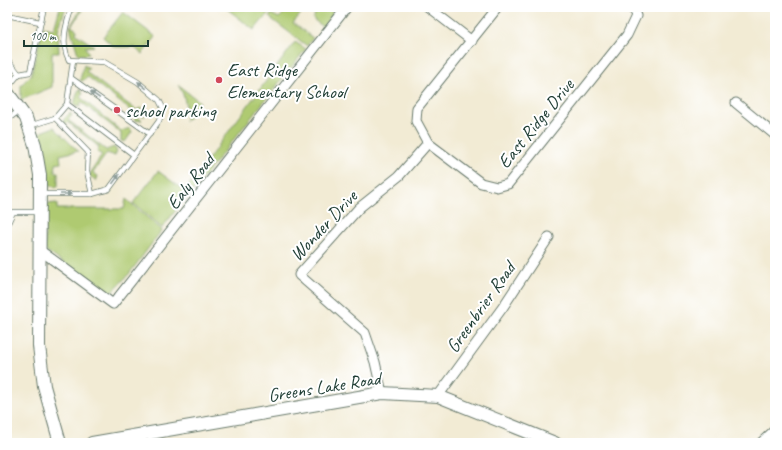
<svg xmlns="http://www.w3.org/2000/svg" width="782" height="450" font-family="Caveat,sans-serif">
<style>
.green{fill:#afca71;stroke:#678452}
.lines{fill:none;stroke-linecap:round;stroke-linejoin:round}
.lane-casing{stroke:#697a6c;stroke-width:6}
.street-casing{stroke:#697a6c;stroke-width:11}
.secondary-casing{stroke:#697a6c;stroke-width:14}
.lane{stroke:#fff;stroke-width:4.5}
.street{stroke:#fff;stroke-width:9}
.secondary{stroke:#fff;stroke-width:12}
.oneway{fill:#8f9e9a}
.poi-dot{fill:#d1495b;stroke:#fff;stroke-width:1.5}
.labels{text-anchor:middle;stroke-width:4;stroke-linejoin:round;paint-order:stroke}
.poi-label{font-size:19px;fill:#1f3d34;stroke:#fff;text-anchor:start}
.street-label{font-size:19px;fill:#1f3d34;stroke:#fff}
</style>
<rect width="100%" height="100%" fill="#fff"/>
<filter id="ink" filterUnits="userSpaceOnUse"><feTurbulence type="fractalNoise" baseFrequency=".025" numOctaves="2"/><feDisplacementMap in="SourceGraphic" scale="8" xChannelSelector="R" yChannelSelector="G"/><feConvolveMatrix kernelMatrix="1 2 1 2 8 2 1 2 1" color-interpolation-filters="sRGB"/></filter>
<filter id="wash" filterUnits="userSpaceOnUse"><feTurbulence type="fractalNoise" baseFrequency=".012" numOctaves="4" result="noise"/><feDisplacementMap in="SourceGraphic" scale="16" xChannelSelector="R" yChannelSelector="G"/><feGaussianBlur stdDeviation="0.9" result="paint"/><feColorMatrix in="noise" values="0 0 0 0 0 0 0 0 0 0 0 0 0 0 0 0 0 1.4 0 .05"/><feComposite in="paint" operator="in"/></filter>
<g filter="url(#wash)">
<rect width="100%" height="100%" fill="#f2ebd4"/>
<g class="green">
<polygon points="60,7 66,7 58,30 59,53 52,53 52,87 21,100 21,85 31,75 43,27 54,29"/>
<polygon points="227,7 274,7 254,30 226,8"/>
<polygon points="290,7 328,7 333,13 323,27 313,19 315,15 306,8 293,23 313,38 307,46 269,17 271,14 279,18"/>
<polygon points="80,10 82,11 71,26 77,30 76,34 94,46 85,47 89,54 84,55 78,54 70,27"/>
<polygon points="123,12 156,37 142,54 134,47 114,47 103,37"/>
<polygon points="295,42 306,49 191,193 186,189"/>
<polygon points="84,65 89,68 86,72 136,110 141,108 144,110 144,117 139,112 136,115 137,117 142,120 135,121 134,113 88,77 82,81 80,80"/>
<path d="M 178,85 L 200,102 L 185,122 C 187,110 186,96 178,85 Z"/>
<polygon points="80,89 83,94 80,97 121,131 130,128 132,132 125,142 121,141 121,133 81,102 80,107 75,106 74,104 78,91"/>
<polygon points="70,113 72,115 68,120 106,150 114,147 117,151 115,156 107,153 93,173 98,176 96,181 89,175 102,155 97,152 99,147 68,122 66,124 63,123 64,119"/>
<polygon points="54,127 78,151 60,155 61,163 56,164 55,172 58,172 58,187 50,186 44,181 39,138 41,132"/>
<polygon points="158,171 189,194 162,228 133,203"/>
<polygon points="126,199 162,230 129,274 109,295 45,250 45,204 57,203 57,209 124,209"/>
</g>
</g>
<g filter="url(#ink)">
<g class="lines">
<defs>
<g id="lane">
<polyline points="7,15 40,22"/>
<polyline points="7,59 19,74 7,88"/>
<polyline points="19,74 30,72 44,7"/>
<polyline points="71,78 150,134"/>
<polyline points="67,104 134,155"/>
<polyline points="55,118 88,152 87,171 92,194"/>
<polyline points="7,120 20,110"/>
<polyline points="29,126 55,118 67,104 73,61"/>
<path d="M 40,194 L 92,194 L 109,189 L 159,121 L 163,108 L 159,100 L 138,82 L 104,62 L 69,60 C 60,43 66,24 72,7"/>
<polyline points="7,225 13,212 38,212"/>
</g>
<g id="street">
<polyline points="428,7 472,41"/>
<polyline points="498,7 417,108 416,121 428,143 481,183 497,187 508,184 627,35 636,16 632,7"/>
<polyline points="736,103 775,135"/>
<polyline points="41,251 113,304 347,7"/>
<polyline points="382,393 375,362 365,333 299,275 359,208 399,176 428,143"/>
<polyline points="438,396 503,307 549,237"/>
</g>
<g id="secondary">
<polyline points="7,92 26,118 35,145 40,175 39,346 44,386 60,443"/>
<polyline points="92,443 382,393 438,396 555,443"/>
<polyline points="763,443 775,432"/>
</g>
</defs>
<use href="#lane" class="lane-casing"/>
<use href="#street" class="street-casing"/>
<use href="#secondary" class="secondary-casing"/>
<use href="#lane" class="lane"/>
<use href="#street" class="street"/>
<use href="#secondary" class="secondary"/>
</g>
<defs><path id="oneway-solid" d="M-6-.8H1V-3.2L6.5 0L1 3.2V.8H-6Z"/></defs>
<g class="oneway">
<use href="#oneway-solid" transform="translate(142 85) rotate(-141)"/>
<use href="#oneway-solid" transform="translate(95 95) rotate(-145)"/>
<use href="#oneway-solid" transform="translate(116 179) rotate(-54)"/>
<use href="#oneway-solid" transform="translate(66 194)"/>
</g>
</g>
<g class="poi-dot">
<circle cx="219" cy="80" r="4"/>
<circle cx="117" cy="110" r="4"/>
</g>
<g class="labels">
<g class="poi-label">
<text x="227" y="76">East Ridge<tspan x="227" dy="22">Elementary School</tspan></text>
<text x="125" y="117">school parking</text>
</g>
<g class="street-label">
<text transform="translate(535 123) rotate(-51)" y="7">East Ridge Drive</text>
<text transform="translate(190 181) rotate(-52)" y="7">Ealy Road</text>
<text transform="translate(323 225) rotate(-47)" y="7">Wonder Drive</text>
<text transform="translate(480 307) rotate(-55)" y="7">Greenbrier Road</text>
<text transform="translate(324 386) rotate(-9)" y="7">Greens Lake Road</text>
</g>
</g>
<rect width="782" height="450" fill="none" stroke="#fff" stroke-width="24"/>
<path d="M24 40v6h124v-6" fill="none" stroke="#1f3d34" stroke-width="2"/>
<text x="30" y="40" font-size="12" fill="#1f3d34" stroke="#ffffff" stroke-width="3" paint-order="stroke">100 m</text>
</svg>
